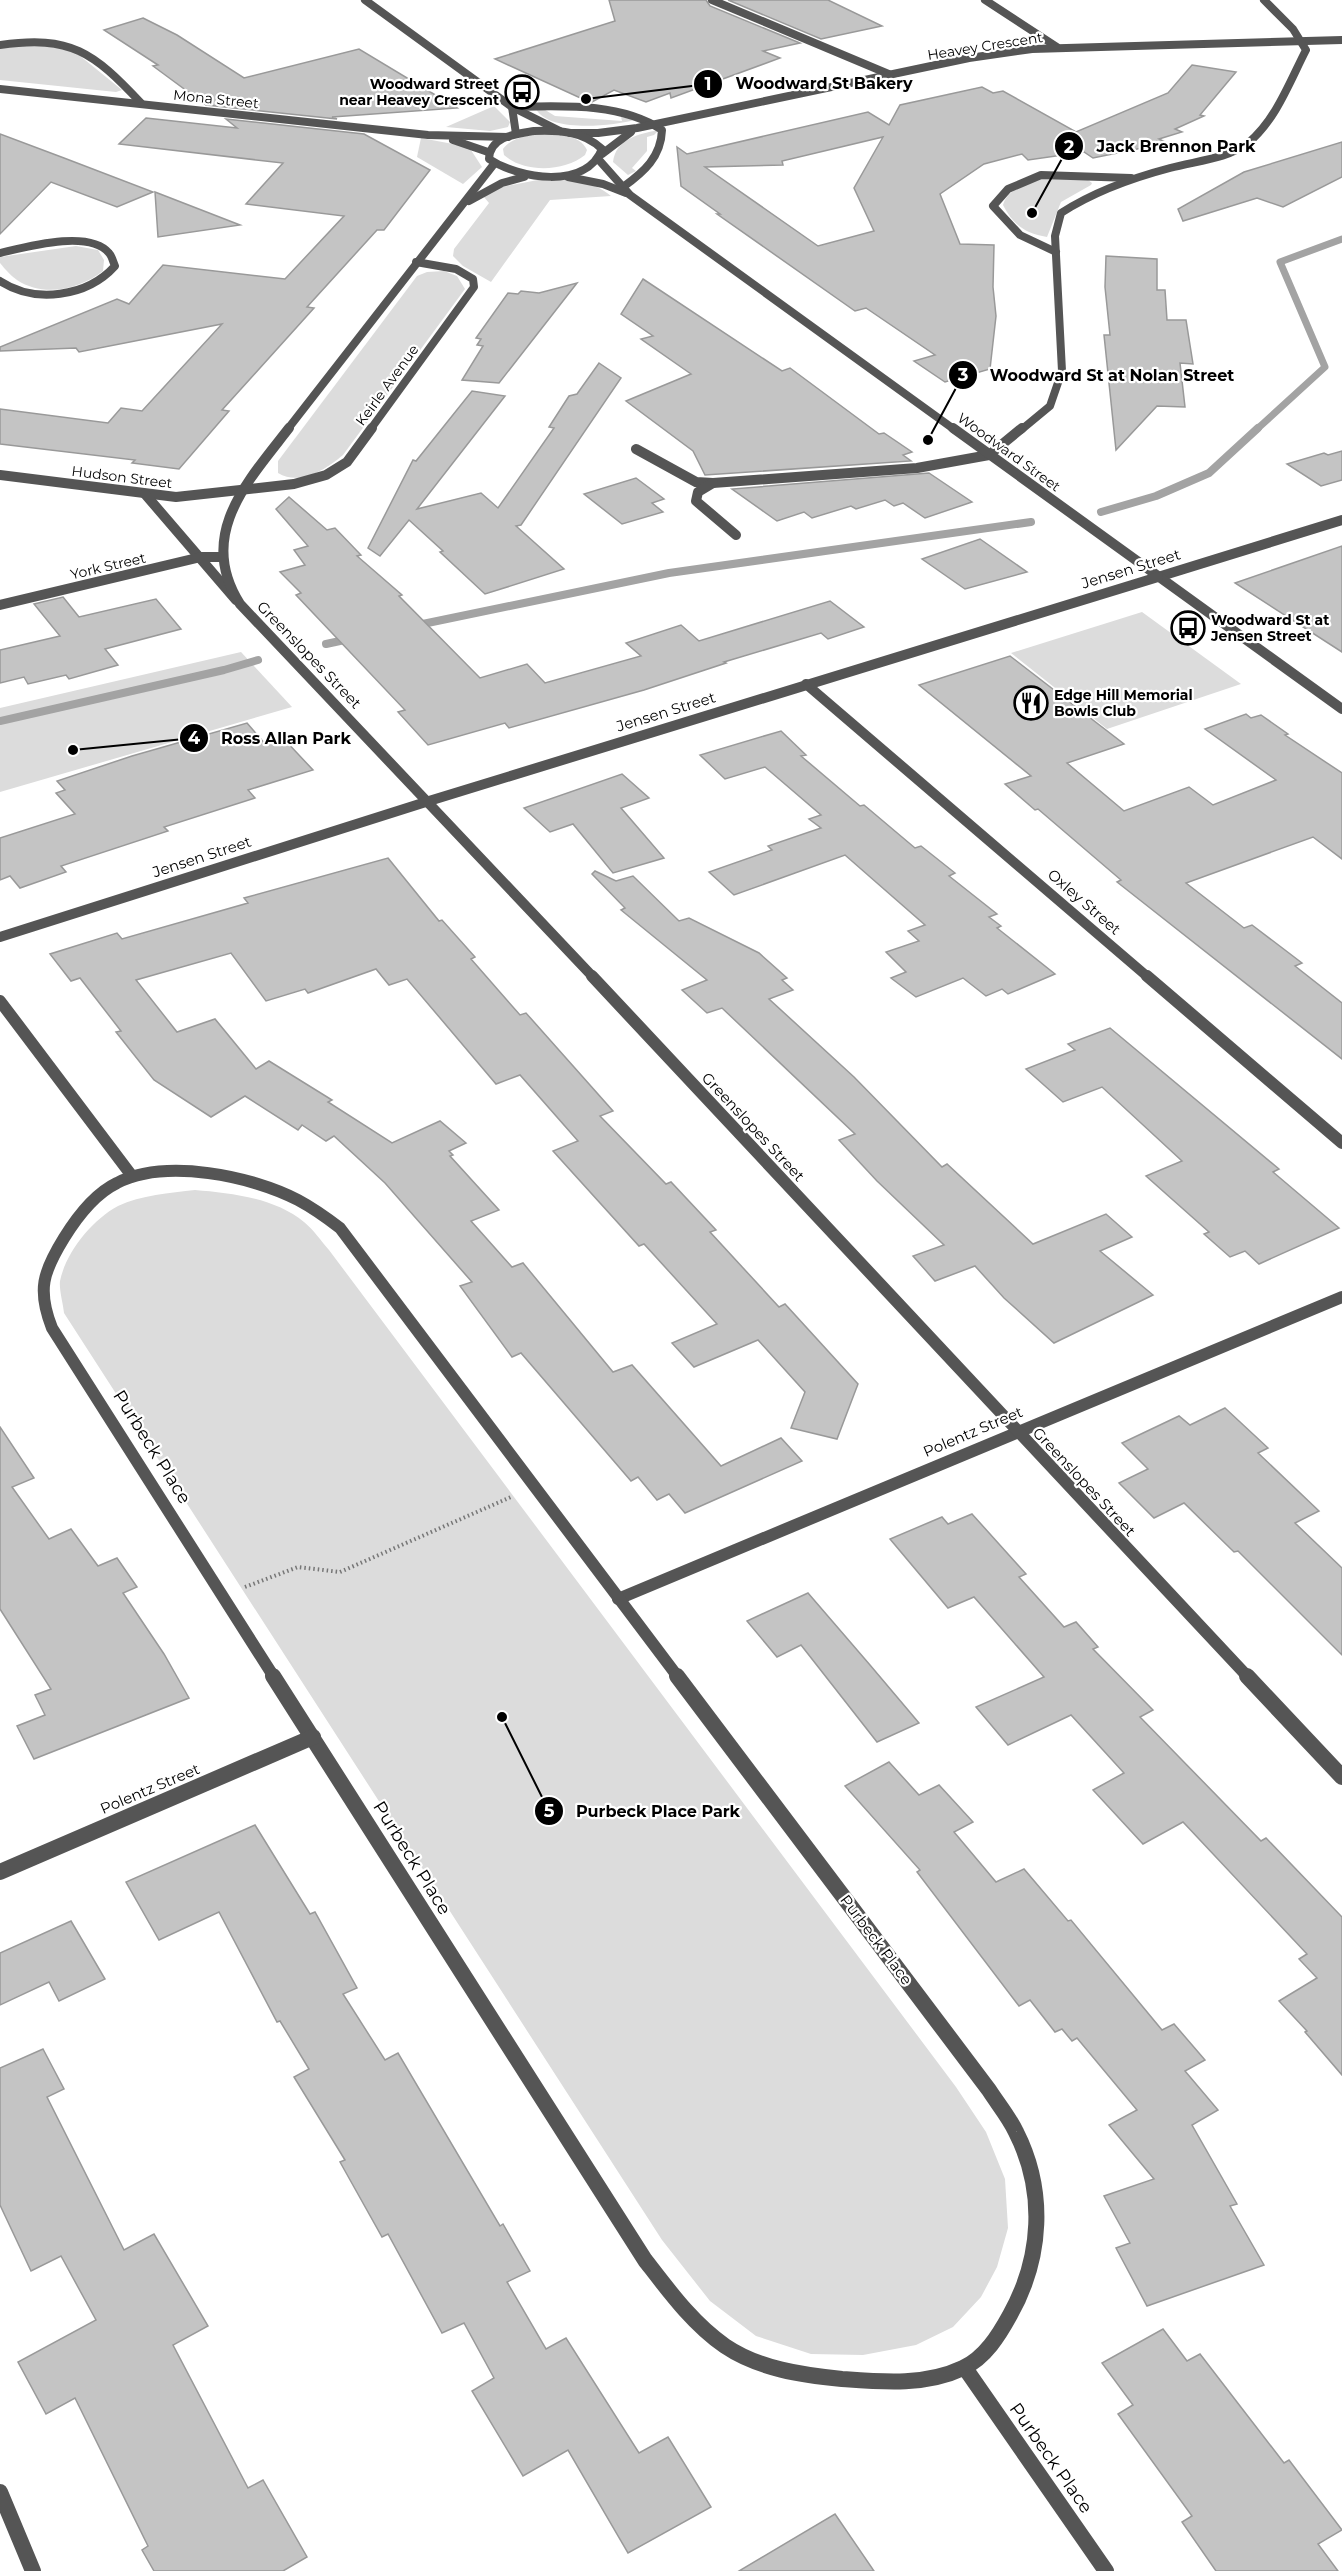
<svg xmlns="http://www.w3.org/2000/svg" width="1342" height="2571" font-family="Montserrat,sans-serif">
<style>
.green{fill:#dcdcdc}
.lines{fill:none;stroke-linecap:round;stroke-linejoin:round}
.stream-far1{stroke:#a3a3a3;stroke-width:7}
.stream{stroke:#a3a3a3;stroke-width:8}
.building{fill:#c4c4c4;stroke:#999;stroke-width:1.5;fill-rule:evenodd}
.path{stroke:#777;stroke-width:4;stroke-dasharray:1.5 3;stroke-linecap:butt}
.service{stroke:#555;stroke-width:8}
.minor-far3{stroke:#555;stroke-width:8}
.minor-far2{stroke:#555;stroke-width:10}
.minor-far1{stroke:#555;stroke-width:12}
.minor{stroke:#555;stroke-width:16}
.tertiary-far3{stroke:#555;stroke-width:8}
.tertiary-far2{stroke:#555;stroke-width:10}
.tertiary-far1{stroke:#555;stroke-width:12}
.tertiary{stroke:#555;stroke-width:16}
.labels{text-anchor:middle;stroke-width:4.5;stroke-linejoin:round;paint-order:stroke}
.far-street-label{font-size:14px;fill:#000;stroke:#fff}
.far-poi-label{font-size:14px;font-weight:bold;fill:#000;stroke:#fff;text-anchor:start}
.street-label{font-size:15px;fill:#000;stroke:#fff}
.near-street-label{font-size:18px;fill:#000;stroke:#fff}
.leader{fill:none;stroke:#000;stroke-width:2}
.callout-dot{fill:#000;stroke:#fff;stroke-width:2}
.mark-label{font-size:18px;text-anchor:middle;font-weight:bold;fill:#fff}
.callout-label{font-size:16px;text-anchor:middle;font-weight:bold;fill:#000;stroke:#fff;stroke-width:4.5;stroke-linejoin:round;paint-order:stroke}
</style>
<rect width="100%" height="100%" fill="#fff"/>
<g class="green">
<polygon points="28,43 74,51 122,90 116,92 0,80 0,47"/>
<polygon points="494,106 510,122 508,127 490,131 446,127"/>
<path d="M 542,108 L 555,116 L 622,121 L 621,117 L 635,120 C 612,126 549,133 536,109 Z"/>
<path d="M 659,130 L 654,135 L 647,137 L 647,151 L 632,168 L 636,171 L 628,175 L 613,162 C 616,139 638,134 659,130 Z"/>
<path d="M 541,134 C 556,134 580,134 587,150 L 585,155 C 564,172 524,173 504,155 L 503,149 C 512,137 527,136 541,134 Z"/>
<polygon points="421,138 469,147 482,167 463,184 417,157"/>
<path d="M 1042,178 L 1088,180 L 1092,183 L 1091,185 L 1061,202 L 1047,237 C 1026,234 1013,225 1003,205 C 1008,188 1027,184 1042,178 Z"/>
<path d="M 543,179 C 566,179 593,180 611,196 L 550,200 L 491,282 L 463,266 L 453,256 L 454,249 L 489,203 L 484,197 L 497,188 Z"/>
<path d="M 76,246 L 98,250 L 104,260 L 103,271 C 80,289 44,298 17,280 C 11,276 5,269 0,263 L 0,257 Z"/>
<path d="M 444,271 L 457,276 L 465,289 L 343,455 C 325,470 300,486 278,473 L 278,461 L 417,276 L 427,272 Z"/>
<polygon points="1142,612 1241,684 1107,729 1011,653"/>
<polygon points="241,652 292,707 0,792 0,708"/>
<path d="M 195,1190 C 231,1193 275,1198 304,1222 C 314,1230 321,1241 329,1250 L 956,2087 L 986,2132 L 1005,2179 L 1008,2228 L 997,2267 L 981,2297 L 953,2327 L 916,2345 L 863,2355 L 811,2354 L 756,2336 L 710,2301 L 662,2240 L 64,1313 C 63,1303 59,1290 60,1281 C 66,1252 92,1220 118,1206 C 141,1195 170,1193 195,1190 Z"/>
</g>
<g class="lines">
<polyline class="stream-far1" points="1256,430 1325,367 1280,262 1342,239"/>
<g class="stream">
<polyline points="1101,512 1156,496 1209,473 1258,428"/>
<polyline points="413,626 669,573 1031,522"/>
<polyline points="326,644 354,638"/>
<polyline points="0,721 224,670 258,660"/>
</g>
</g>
<g class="building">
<polygon points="609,0 706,0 710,6 800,43 763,51 780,58 671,98 670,93 646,102 614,90 592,102 587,101 495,59 615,21"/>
<polygon points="728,0 828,0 882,26 821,39"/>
<polygon points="143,18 177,35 244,78 359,49 457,108 332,117 337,119 206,105 153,66 158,65 104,30"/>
<path d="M 1192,65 L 1236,72 L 1200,115 L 1204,116 L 1175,129 L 1182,132 L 1159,139 L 1167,143 L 1093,158 L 1084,152 L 1028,160 L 1022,154 L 984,164 L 940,194 L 960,244 L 994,245 L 993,287 L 996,316 L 990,369 L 945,382 L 914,361 L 935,355 L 866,308 L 855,311 L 717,214 L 720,214 L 681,186 L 677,147 L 687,154 L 868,112 L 889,125 L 900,105 L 982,87 L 993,93 L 1003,91 L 1076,132 L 1168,93 ZM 883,137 L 854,188 L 874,231 L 818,246 L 705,167 L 783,165 L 782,161 Z"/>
<polygon points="146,118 237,128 226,119 364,134 430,170 384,230 377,230 307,307 314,308 222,410 229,411 179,469 132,463 135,460 0,444 0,409 108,423 121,408 142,411 222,324 79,352 76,348 0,351 0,347 117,299 129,304 163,265 285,279 344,216 246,204 283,163 119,144"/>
<polygon points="0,134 64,158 153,192 117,207 51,182 0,234"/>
<polygon points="1342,142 1342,177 1283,207 1257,198 1183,221 1178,209 1244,172"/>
<polygon points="155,192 240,225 158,237"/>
<polygon points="1106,256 1157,259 1157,290 1165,290 1167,320 1186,320 1193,364 1180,363 1185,407 1157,406 1116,450 1104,335 1110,335 1105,287"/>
<polygon points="643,279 782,371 790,368 879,434 884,433 912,452 903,455 911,461 705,475 693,451 626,401 691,374 641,339 653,336 621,314"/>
<polygon points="577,283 499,383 462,380 483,346 477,345 481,339 476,338 508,293 518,294 521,291 539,293"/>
<polygon points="599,363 621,378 521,525 516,526 564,569 485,594 440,552 443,551 409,520 380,556 368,548 413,460 416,461 472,391 505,396 417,509 481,493 498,508 554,428 549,427 569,396 577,394"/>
<polygon points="1342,451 1342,480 1321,486 1287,464 1324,453 1328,455"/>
<polygon points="929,473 972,502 925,518 903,503 894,506 885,500 856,509 851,506 812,518 804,512 777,521 732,489"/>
<polygon points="636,478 664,499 652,503 663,512 622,524 584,494"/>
<polygon points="289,497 327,530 335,528 361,555 357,556 402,595 399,596 480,678 527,664 545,683 641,656 626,643 681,625 699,641 830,601 864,627 828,639 821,633 724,662 726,663 644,690 509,728 505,723 428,745 398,712 405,710 296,595 301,593 280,572 305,565 294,550 308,546 276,509"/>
<polygon points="980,539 1027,572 965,589 922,559"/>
<polygon points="1342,546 1342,652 1235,583"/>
<polygon points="63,597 79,617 156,599 181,629 105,649 118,665 69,679 66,675 28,684 24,677 0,683 0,650 60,636 34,604"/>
<polygon points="1010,656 1124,744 1067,763 1124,811 1189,787 1213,805 1276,780 1205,729 1246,714 1251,718 1261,715 1288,734 1285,735 1342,773 1342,859 1313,837 1186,883 1244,928 1252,925 1302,963 1295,966 1342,1003 1342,1059 1117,882 1121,880 1038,809 1035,810 1005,784 1031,776 919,685"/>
<polygon points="247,723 266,745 284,739 313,770 248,790 255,798 164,827 168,831 61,866 66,872 20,888 10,876 0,880 0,838 75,814 56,793 65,790 57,781 132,756"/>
<polygon points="781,731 806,755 801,756 860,806 864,805 915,848 921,846 955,873 949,876 997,914 989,917 1001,926 997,928 1055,974 1008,994 1002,989 986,996 963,978 916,997 891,978 906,972 886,952 919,941 908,931 925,925 845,855 734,895 709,872 772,850 768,846 821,828 809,819 821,815 765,767 725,779 700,755"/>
<polygon points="622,774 649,798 621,808 664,858 613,873 573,824 550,832 524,808"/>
<polygon points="388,858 439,921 442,920 475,957 471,959 520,1015 526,1013 613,1111 600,1116 666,1184 671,1182 716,1230 710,1232 779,1307 785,1304 858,1384 837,1439 791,1428 805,1392 758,1340 694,1367 672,1343 717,1324 644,1244 639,1246 553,1151 578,1141 520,1075 496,1084 407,979 389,985 376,969 308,993 305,989 266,1001 231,953 136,980 177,1032 215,1019 256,1069 269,1061 332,1100 328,1102 392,1143 440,1121 466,1143 449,1151 453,1155 450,1156 499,1210 471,1221 512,1267 523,1263 613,1372 632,1365 721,1466 781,1438 802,1461 685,1513 669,1494 657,1500 638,1477 631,1481 521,1353 512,1357 460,1286 472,1282 385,1183 334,1136 326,1141 302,1125 298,1130 245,1096 211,1117 154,1080 116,1032 121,1031 80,978 71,981 50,954 117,933 122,939 248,903 244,898"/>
<polygon points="595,871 616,881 633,876 679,921 689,918 759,953 787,978 782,980 793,990 769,999 854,1077 942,1167 947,1164 1033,1244 1106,1214 1132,1237 1100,1251 1153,1295 1054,1343 1004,1298 975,1266 935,1281 913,1256 944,1245 877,1181 839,1140 855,1134 722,1008 707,1013 682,990 707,980 621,910 625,908 592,874"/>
<polygon points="1110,1028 1279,1169 1273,1172 1339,1228 1259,1264 1245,1251 1230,1257 1204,1234 1209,1232 1146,1176 1182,1161 1102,1087 1063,1102 1026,1069 1075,1050 1068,1044"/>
<polygon points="1225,1408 1268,1448 1258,1453 1319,1511 1295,1523 1342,1568 1342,1655 1238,1551 1234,1552 1184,1503 1154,1518 1119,1483 1148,1469 1122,1443 1179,1416 1190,1425"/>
<polygon points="0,1427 34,1478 12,1487 49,1539 71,1529 98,1566 117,1558 137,1587 123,1593 164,1654 189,1698 34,1759 17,1726 45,1715 35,1695 51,1689 0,1609"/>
<polygon points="972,1514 1026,1574 1019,1577 1064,1627 1076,1622 1098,1647 1093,1649 1153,1710 1140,1717 1261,1841 1266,1838 1342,1917 1342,2075 1305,2032 1307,2031 1279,2001 1317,1978 1299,1959 1307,1954 1183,1822 1143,1844 1093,1790 1124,1773 1071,1715 1008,1745 976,1707 1044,1677 974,1597 948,1608 890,1539 942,1517 948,1524"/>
<polygon points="808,1593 870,1665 919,1723 877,1742 801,1645 777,1657 747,1621"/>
<polygon points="889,1762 919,1795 939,1785 973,1822 954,1832 996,1882 1024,1869 1068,1921 1071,1920 1162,2030 1174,2024 1205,2060 1185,2071 1218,2110 1192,2125 1237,2204 1230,2206 1264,2265 1147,2306 1116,2248 1130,2243 1104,2196 1154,2179 1109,2125 1137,2110 1077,2038 1072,2041 1062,2029 1055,2032 1030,2000 1019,2006 917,1872 920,1870 845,1786"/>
<polygon points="255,1825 310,1914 315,1912 357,1988 343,1994 385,2060 398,2053 500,2226 503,2224 530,2271 507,2282 546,2349 566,2338 639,2453 668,2437 711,2507 628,2553 568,2450 523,2476 472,2391 494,2378 464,2323 442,2333 388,2234 382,2237 340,2162 345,2160 294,2077 309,2069 280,2021 277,2022 219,1912 159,1940 126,1882"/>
<polygon points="71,1921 105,1979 59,2001 49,1982 0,2005 0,1953"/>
<polygon points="43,2049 64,2089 47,2097 124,2250 154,2234 208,2326 173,2345 248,2488 263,2480 307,2557 283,2571 154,2571 142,2550 148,2546 75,2398 46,2414 18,2362 96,2320 61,2256 31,2271 0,2205 0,2068"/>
<polygon points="1163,2329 1187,2361 1200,2354 1284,2463 1289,2460 1342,2530 1318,2544 1338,2571 1216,2571 1182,2522 1192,2516 1118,2414 1133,2405 1102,2363"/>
<polygon points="835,2514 874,2571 739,2571"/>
</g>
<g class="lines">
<polyline class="path" points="245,1587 298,1567 340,1572 511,1497"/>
<path class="service" d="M 512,107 C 561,106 620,102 662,130 C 661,157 644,172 623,187"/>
<g class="minor-far3">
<polyline points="365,0 512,107 560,131"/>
<polyline points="712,0 891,75"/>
<polyline points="985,0 1057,47"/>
<path d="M 0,45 C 71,35 93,52 141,103"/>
<polyline points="512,107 516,134"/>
<polyline points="570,133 598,133 637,128 969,58 1032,49 1342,40"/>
<polyline points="602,154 631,132"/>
<polyline points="1056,252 1020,235 993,206 1008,189 1041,175 1131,178"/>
<path d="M 0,253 C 26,247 89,229 109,253 C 112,256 113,262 115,266 C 87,297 35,304 0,281"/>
<polyline points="370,430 474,287 473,279 456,269 416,262"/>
<path d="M 1021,430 L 1050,406 L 1062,371 L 1055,236 L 1061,213 C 1095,191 1132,178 1170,168 C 1195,161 1228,159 1248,143 C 1276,120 1290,81 1306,50 L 1293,29 L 1264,0"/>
</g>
<g class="minor-far2">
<polyline points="636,449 696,482 713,483 917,468 989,455 1022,428"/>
<polyline points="0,475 176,497 294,484 326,475 347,462 372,428"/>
<polyline points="713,483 698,492 696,501 736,535"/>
<polyline points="145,494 236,600"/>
<polyline points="1158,577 1342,520"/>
<polyline points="0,605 201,557 223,557"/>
<polyline points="806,684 1149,978"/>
</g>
<g class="minor-far1">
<polyline points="1147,976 1342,1143"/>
<polyline points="0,1001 132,1176"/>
<polyline points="618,1599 1342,1297"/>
<path d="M 274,1677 L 52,1328 C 37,1290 43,1272 64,1238 C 77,1217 94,1194 117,1183 C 166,1158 252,1176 298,1200 C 313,1208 327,1218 340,1228 L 678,1677"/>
</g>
<g class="minor">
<path d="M 273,1676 L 645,2260 C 669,2291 693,2324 725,2346 C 759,2369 802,2375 842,2379 C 882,2382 925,2386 963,2368 C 985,2358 999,2335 1010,2315 C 1042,2258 1046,2191 1016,2132 C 1009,2117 998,2104 989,2090 L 677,1676"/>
<polyline points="0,1872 313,1737"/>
<polyline points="965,2368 1106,2571"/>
<polyline points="0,2492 33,2571"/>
</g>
<g class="tertiary-far3">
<polyline points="0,89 428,135 508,137"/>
<path d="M 534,131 C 559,130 583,131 602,149 C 586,190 519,179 489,159 C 490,136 516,134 534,131 Z"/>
<polyline points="453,140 488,152"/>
<polyline points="599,160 630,195 955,430"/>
<polyline points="568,177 603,184 626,193"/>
<polyline points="469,201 502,183 524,177"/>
<polyline points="287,430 494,164"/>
</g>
<g class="tertiary-far2">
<path d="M 289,428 C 248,481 196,535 240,604 L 594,978"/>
<polyline points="953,428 1342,709"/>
<polyline points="0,937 429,801 1158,577"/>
</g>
<polyline class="tertiary-far1" points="592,976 1248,1677"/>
<polyline class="tertiary" points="1247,1676 1342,1777"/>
</g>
<defs>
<symbol id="bus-ring" viewBox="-11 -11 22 22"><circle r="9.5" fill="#fff" stroke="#000" stroke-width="1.5"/><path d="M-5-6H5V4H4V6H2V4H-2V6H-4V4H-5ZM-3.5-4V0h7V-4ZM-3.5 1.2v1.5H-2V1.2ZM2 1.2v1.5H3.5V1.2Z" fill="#000"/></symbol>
<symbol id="restaurant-ring" viewBox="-11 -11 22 22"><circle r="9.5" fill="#fff" stroke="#000" stroke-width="1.5"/><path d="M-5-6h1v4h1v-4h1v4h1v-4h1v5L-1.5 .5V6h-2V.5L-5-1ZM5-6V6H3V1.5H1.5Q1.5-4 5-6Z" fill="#000"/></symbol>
</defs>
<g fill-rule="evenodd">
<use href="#bus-ring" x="503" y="73" width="38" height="38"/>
<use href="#bus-ring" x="1169" y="609" width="38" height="38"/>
<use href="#restaurant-ring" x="1012" y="684" width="38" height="38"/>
</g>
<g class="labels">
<g class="far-street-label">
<text transform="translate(985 46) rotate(-9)" y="5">Heavey Crescent</text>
<text transform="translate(216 99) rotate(6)" y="5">Mona Street</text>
<text transform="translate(387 385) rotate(-54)" y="5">Keirle Avenue</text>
<text transform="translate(1009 452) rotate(36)" y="5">Woodward Street</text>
<text transform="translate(122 477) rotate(7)" y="5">Hudson Street</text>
<text transform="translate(108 566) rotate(-13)" y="5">York Street</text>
</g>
<g class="far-poi-label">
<text x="499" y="89" text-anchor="end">Woodward Street<tspan x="499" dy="16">near Heavey Crescent</tspan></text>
<text x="1211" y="625">Woodward St at<tspan x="1211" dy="16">Jensen Street</tspan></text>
<text x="1054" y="700">Edge Hill Memorial<tspan x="1054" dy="16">Bowls Club</tspan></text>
</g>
<g class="street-label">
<text transform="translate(1131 569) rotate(-17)" y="5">Jensen Street</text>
<text transform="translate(309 655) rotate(46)" y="5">Greenslopes Street</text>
<text transform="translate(666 712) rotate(-17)" y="5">Jensen Street</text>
<text transform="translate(202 857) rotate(-18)" y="5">Jensen Street</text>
<text transform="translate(1084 902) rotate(41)" y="5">Oxley Street</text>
<text transform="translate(753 1127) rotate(47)" y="5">Greenslopes Street</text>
<text transform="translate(973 1432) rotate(-23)" y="5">Polentz Street</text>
<text transform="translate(1084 1482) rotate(47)" y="5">Greenslopes Street</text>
<text transform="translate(150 1789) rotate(-23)" y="5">Polentz Street</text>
<text transform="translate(876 1940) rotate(53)" y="5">Purbeck Place</text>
</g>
<g class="near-street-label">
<text transform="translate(152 1447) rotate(58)" y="6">Purbeck Place</text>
<text transform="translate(412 1858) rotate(58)" y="6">Purbeck Place</text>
<text transform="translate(1051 2458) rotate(55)" y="6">Purbeck Place</text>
</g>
</g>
<path class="leader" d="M586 99L708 84M1032 213L1069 146M928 440L963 375M73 750L194 738M502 1717L549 1811"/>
<g class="callout-dot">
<circle cx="586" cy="99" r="6"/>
<circle cx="1032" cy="213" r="6"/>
<circle cx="928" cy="440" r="6"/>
<circle cx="73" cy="750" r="6"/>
<circle cx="502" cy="1717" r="6"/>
<circle cx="708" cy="84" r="15"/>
<circle cx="1069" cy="146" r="15"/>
<circle cx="963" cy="375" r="15"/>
<circle cx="194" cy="738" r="15"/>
<circle cx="549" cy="1811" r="15"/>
</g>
<g class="mark-label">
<text x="708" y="90">1</text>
<text x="1069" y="153">2</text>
<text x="963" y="381">3</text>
<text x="194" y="744">4</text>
<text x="549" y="1817">5</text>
</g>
<g class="callout-label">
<text x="824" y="89">Woodward St Bakery</text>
<text x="1176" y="152">Jack Brennon Park</text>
<text x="1112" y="381">Woodward St at Nolan Street</text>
<text x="286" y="744">Ross Allan Park</text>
<text x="658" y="1817">Purbeck Place Park</text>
</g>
</svg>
